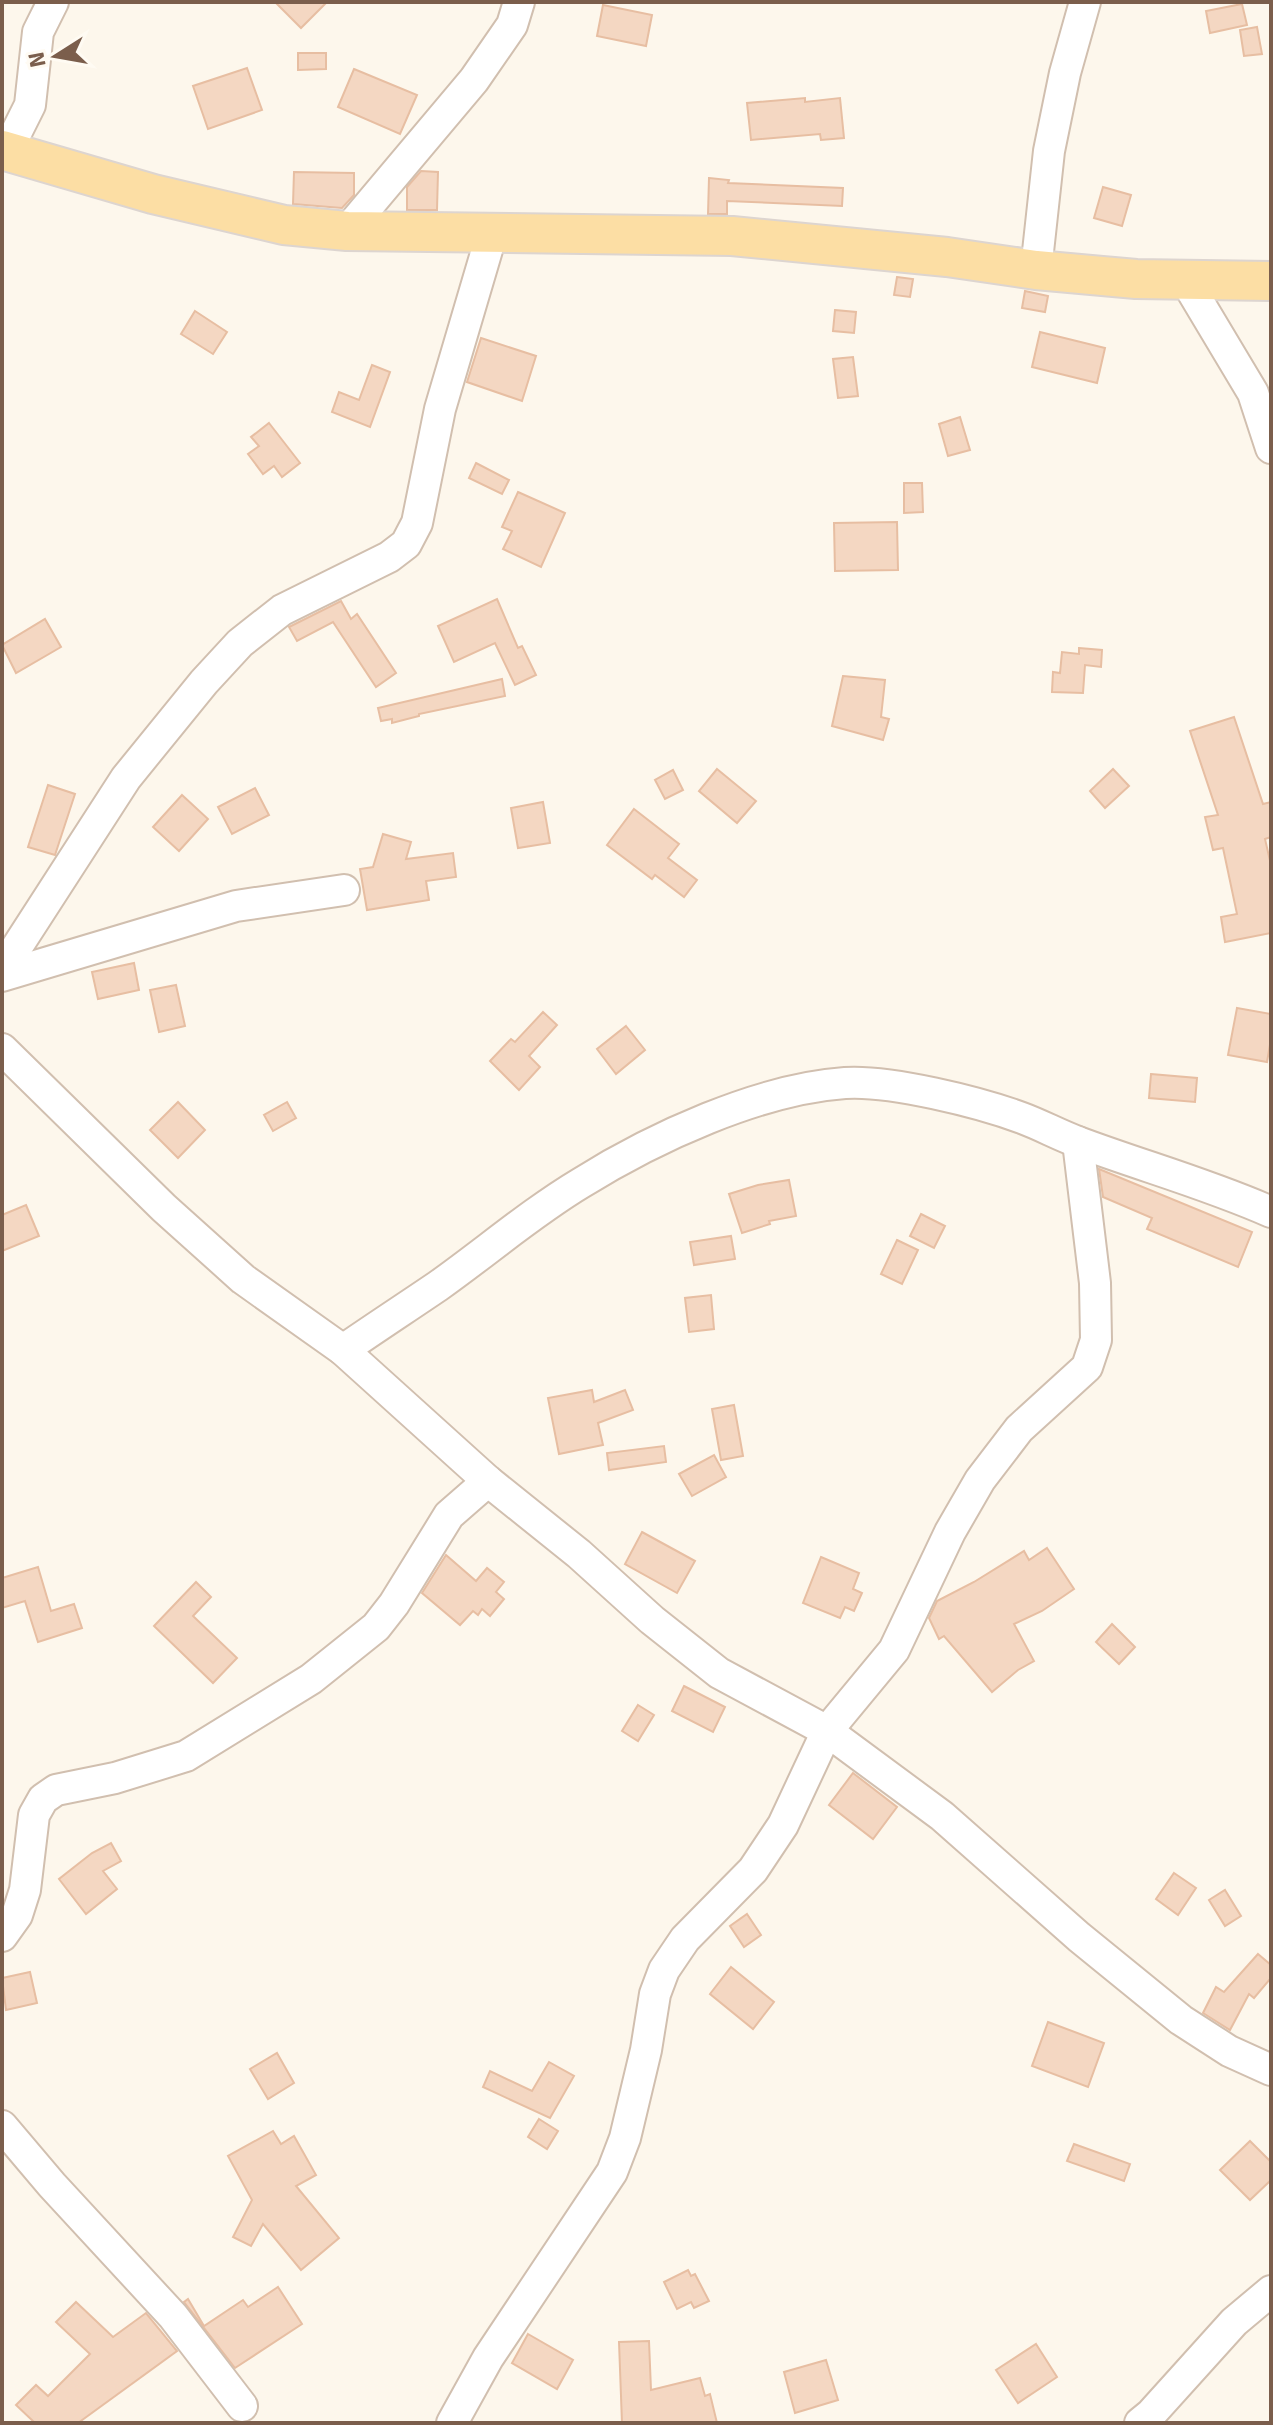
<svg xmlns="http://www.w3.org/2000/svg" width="1273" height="2425" font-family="Signika,sans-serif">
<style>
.building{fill:#f4d7c2;stroke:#e7bea2;stroke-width:2}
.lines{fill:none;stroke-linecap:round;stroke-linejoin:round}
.minor-casing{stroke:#d1bfaf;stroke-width:34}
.major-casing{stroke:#ddd5d0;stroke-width:42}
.minor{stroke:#fff;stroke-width:30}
.major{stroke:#fcdea4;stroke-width:38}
</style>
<rect width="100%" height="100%" fill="#fdf7ec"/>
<g class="building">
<polygon points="275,2 327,2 301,28"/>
<polygon points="1242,4 1247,25 1210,33 1206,11"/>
<polygon points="603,5 652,15 646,46 597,36"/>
<polygon points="1257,27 1262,54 1244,56 1240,30"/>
<polygon points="298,53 326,53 326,69 298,70"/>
<polygon points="247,68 262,110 208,129 193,86"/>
<polygon points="354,69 417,95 400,134 338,107"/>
<polygon points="805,98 805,102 840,98 844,138 821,140 820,134 751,140 747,103"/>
<polygon points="421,171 438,172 437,210 407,210 407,187"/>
<polygon points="294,172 354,173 354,195 342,208 293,204"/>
<polygon points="709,178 729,180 728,183 843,188 842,206 727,201 727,214 708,214"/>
<polygon points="1103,187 1131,195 1122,226 1094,218"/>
<polygon points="897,277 913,279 910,297 894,295"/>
<polygon points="1025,291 1048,296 1045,312 1022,308"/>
<polygon points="835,310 856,312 854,333 833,331"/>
<polygon points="195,311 227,332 213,354 181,334"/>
<polygon points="1040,332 1105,348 1097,383 1032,367"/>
<polygon points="481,338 536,356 522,401 467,382"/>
<polygon points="853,357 858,396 838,398 833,359"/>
<polygon points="372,365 390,372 370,427 332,412 339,392 359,400"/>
<polygon points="960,417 970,450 948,456 939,424"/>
<polygon points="269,423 300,463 282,477 274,466 263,474 248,454 259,446 251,437"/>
<polygon points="476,463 509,480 502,494 469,478"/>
<polygon points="904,483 922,483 923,512 904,513"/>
<polygon points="518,492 565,513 541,567 503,549 512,531 502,527"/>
<polygon points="897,522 898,570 835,571 834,523"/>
<polygon points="497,599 518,648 522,646 536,675 515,685 495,643 454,662 438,626"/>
<polygon points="341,601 351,619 357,614 396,673 376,687 333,622 297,641 289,627"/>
<polygon points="45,619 61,647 16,673 2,645"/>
<polygon points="1079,648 1102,650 1101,667 1085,665 1083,693 1052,692 1053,672 1060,673 1062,652 1079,654"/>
<polygon points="843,676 885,680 881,717 889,719 883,740 832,726"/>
<polygon points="502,679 505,696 419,714 419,716 392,723 392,719 381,721 378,708"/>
<polygon points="1234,717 1263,804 1271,802 1271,837 1265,839 1271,865 1271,933 1225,942 1221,917 1237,914 1223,848 1213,850 1205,817 1218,815 1190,731"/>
<polygon points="717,769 756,801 737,823 699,791"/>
<polygon points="1113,769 1129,786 1105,808 1090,791"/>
<polygon points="673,770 683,790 665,799 655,780"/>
<polygon points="48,785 75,794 55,855 28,847"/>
<polygon points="255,788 269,815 232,834 218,807"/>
<polygon points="182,795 208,819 179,851 153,827"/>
<polygon points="543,802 550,843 518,848 511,808"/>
<polygon points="634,809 679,844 668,858 697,880 684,897 655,875 652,879 607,845"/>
<polygon points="383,834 411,842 406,859 453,853 456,877 426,881 429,900 367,910 360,869 373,867"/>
<polygon points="134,963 139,990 98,999 92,972"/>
<polygon points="176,985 185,1026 159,1032 150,990"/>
<polygon points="1237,1008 1271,1014 1271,1039 1267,1062 1228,1055"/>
<polygon points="543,1012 557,1025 529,1056 540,1067 519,1090 490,1061 511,1039 515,1042"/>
<polygon points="626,1026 645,1050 616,1074 597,1049"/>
<polygon points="1151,1074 1197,1078 1195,1102 1149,1098"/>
<polygon points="178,1102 205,1130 178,1158 150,1130"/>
<polygon points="287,1102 296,1118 273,1131 264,1115"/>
<polygon points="1099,1169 1252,1232 1238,1267 1147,1229 1152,1218 1103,1197"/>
<polygon points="789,1180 796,1216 769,1221 770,1224 742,1233 729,1194 758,1185"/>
<polygon points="26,1205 39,1236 2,1251 2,1215"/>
<polygon points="921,1214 945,1226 934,1248 910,1236"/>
<polygon points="731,1236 735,1259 694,1265 690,1242"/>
<polygon points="897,1240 918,1250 902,1284 881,1274"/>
<polygon points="711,1295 714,1329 689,1332 685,1298"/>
<polygon points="592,1390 594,1402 625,1390 633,1410 598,1423 603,1445 559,1454 548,1398"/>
<polygon points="734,1405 743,1456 721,1460 712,1409"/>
<polygon points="664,1446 666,1462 609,1470 607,1453"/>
<polygon points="714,1455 726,1477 692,1496 679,1474"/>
<polygon points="642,1532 695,1561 677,1593 625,1564"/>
<polygon points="1047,1548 1074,1589 1042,1611 1014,1624 1034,1661 1018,1670 992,1692 944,1636 939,1639 929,1618 937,1601 974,1582 1024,1551 1029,1560"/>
<polygon points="446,1555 476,1581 487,1568 504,1582 496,1592 504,1599 490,1616 482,1609 478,1615 473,1611 460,1625 422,1593"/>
<polygon points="821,1557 859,1573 853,1589 862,1593 854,1611 845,1607 840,1618 803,1603"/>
<polygon points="38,1567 51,1611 74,1604 82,1628 38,1642 25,1601 2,1608 2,1578"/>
<polygon points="196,1582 211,1597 193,1616 237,1658 213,1683 154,1626"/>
<polygon points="1112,1624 1135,1647 1119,1664 1096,1642"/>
<polygon points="684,1686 725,1707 713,1732 672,1711"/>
<polygon points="638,1705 654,1715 638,1741 622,1731"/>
<polygon points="853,1773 897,1807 873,1839 829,1805"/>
<polygon points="111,1843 121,1861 103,1871 117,1889 86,1914 59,1879 92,1853"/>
<polygon points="1174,1873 1196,1888 1178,1915 1156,1899"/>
<polygon points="1225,1890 1241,1916 1225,1926 1209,1900"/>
<polygon points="747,1914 761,1935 744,1947 730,1926"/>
<polygon points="1258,1954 1271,1965 1271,1978 1254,1998 1249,1994 1230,2030 1203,2013 1216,1987 1224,1992"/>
<polygon points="731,1967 774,2002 753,2029 710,1994"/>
<polygon points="30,1972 37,2003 6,2010 2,1978"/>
<polygon points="1048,2022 1104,2043 1088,2087 1032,2066"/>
<polygon points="277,2053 294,2083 268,2099 250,2069"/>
<polygon points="549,2062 574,2076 550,2118 483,2087 490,2071 532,2091"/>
<polygon points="539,2119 558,2131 547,2149 528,2137"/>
<polygon points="273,2131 281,2144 294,2136 316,2175 296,2186 339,2238 301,2270 263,2224 251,2246 233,2237 252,2200 228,2156"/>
<polygon points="1250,2141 1271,2162 1271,2180 1250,2200 1220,2170"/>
<polygon points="1074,2144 1130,2164 1124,2181 1067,2161"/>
<polygon points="688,2270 691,2276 695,2274 709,2301 694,2308 691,2302 677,2309 664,2282"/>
<polygon points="278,2287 302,2324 235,2368 184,2302 188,2299 204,2326 243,2300 248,2307"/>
<polygon points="76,2302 113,2337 146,2313 177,2351 78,2423 35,2423 16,2405 36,2385 48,2396 90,2354 56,2322"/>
<polygon points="528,2334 573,2360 557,2389 512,2363"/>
<polygon points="649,2341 651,2390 700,2378 705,2396 710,2394 717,2423 622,2423 619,2342"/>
<polygon points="1036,2344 1057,2377 1018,2403 996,2370"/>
<polygon points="826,2360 838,2400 795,2413 784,2372"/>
</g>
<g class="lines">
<defs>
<g id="minor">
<polyline points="7,151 30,105 38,32 53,2"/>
<polyline points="347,231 474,80 512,25 519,2"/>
<polyline points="1036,270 1049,151 1065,73 1085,2"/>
<polyline points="1186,281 1253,393 1271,448"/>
<polyline points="2,970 126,778 204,682 240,643 282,610 389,557 406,544 417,523 440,409 492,233"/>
<polyline points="2,976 236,906 344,890"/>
<polyline points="2,1049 164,1208 243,1279 343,1350 488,1481 579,1554 652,1620 719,1673 827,1731 942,1816 1079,1937 1181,2020 1229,2051 1271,2070"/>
<path d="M 343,1350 C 375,1328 407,1307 438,1286 C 486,1252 531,1213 581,1183 C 653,1138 759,1089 845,1083 C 890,1080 979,1102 1022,1118 C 1041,1125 1059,1135 1078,1142 C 1142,1166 1208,1184 1271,1212"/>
<polyline points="2,1936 17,1915 25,1890 34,1815 43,1799 56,1790 115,1778 186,1756 311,1679 376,1627 394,1604 449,1515 488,1481"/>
<polyline points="2,2126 52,2185 173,2316 242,2406"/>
<polyline points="452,2423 488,2358 612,2172 625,2138 646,2050 655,1994 664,1970 685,1939 753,1870 783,1825 827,1731 894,1650 950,1532 980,1480 1019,1429 1087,1367 1096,1340 1095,1283 1078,1142"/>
<polyline points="1140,2423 1151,2414 1234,2322 1271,2291"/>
</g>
<polyline id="major" points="2,150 153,194 284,225 347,231 732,236 947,257 1036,270 1136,279 1271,281"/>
</defs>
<use href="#minor" class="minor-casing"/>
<use href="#major" class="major-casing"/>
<use href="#minor" class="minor"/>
<use href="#major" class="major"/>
</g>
<rect width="1273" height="2425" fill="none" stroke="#7b5e4c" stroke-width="8"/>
<g transform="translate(56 56) rotate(259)" stroke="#fffbf3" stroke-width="6" paint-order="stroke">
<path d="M0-6L14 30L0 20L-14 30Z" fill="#7b5e4c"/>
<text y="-12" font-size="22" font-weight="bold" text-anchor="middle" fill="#7b5e4c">N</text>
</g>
</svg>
